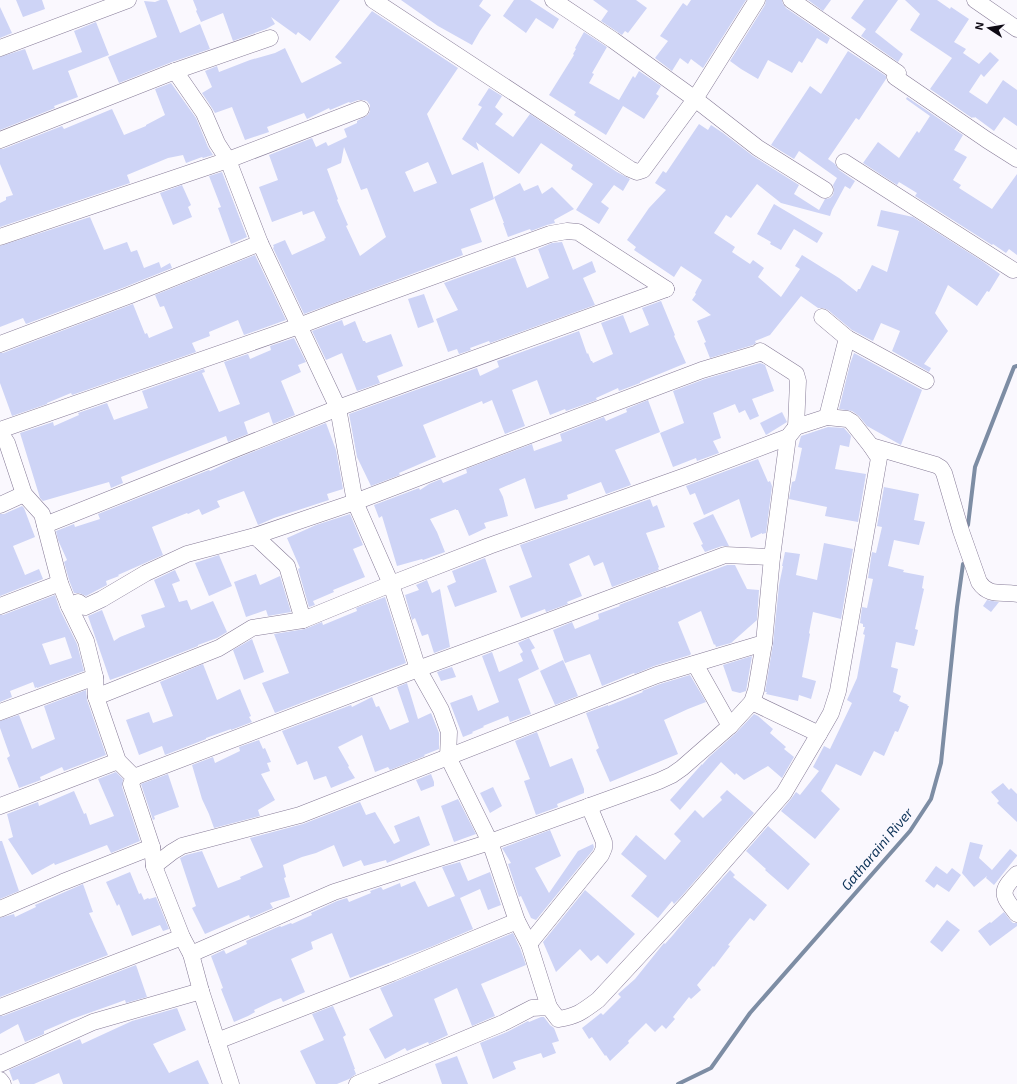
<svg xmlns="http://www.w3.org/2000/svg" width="1017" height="1084" font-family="'Exo 2',sans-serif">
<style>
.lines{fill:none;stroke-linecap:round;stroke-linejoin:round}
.stream{stroke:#7d8da4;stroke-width:4}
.building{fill:#ced4f6;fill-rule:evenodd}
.street-casing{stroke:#867b97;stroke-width:17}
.street{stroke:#fff;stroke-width:16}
.labels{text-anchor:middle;stroke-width:3;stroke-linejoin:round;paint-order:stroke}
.water-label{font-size:14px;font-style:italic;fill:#0d3358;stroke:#faf8fe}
</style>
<rect width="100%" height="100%" fill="#faf8fe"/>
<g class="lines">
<g class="stream">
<polyline points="968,525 975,467 1014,367 1017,366"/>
<polyline points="678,1084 711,1068 750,1013 910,831 931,799 941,763 957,607 963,564"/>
</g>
</g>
<g class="building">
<polygon points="16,0 42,0 45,9 23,17"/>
<polygon points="160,0 167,0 180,33 200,24 210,49 172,62 119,83 108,57 157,37 144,1 155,2"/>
<polygon points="193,0 340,0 310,41 298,32 296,35 271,17 275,24 266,29 233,41 223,13 201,22 196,11 197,10"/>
<polygon points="401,0 483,0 479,6 491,15 480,31 472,45 438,26"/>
<polygon points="514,0 530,0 559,19 553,29 536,18 526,33 503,16"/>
<polygon points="593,0 636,0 647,8 628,33 625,31 622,35 601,21 608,11"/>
<polygon points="691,0 746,0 703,68 691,59 688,64 680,58 672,71 655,58 668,41 660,36 683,3 687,6"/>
<polygon points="766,0 782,0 783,4 786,8 830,38 827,44 817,38 802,63 799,61 792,73 768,60 758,79 741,69 730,61 765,5"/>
<polygon points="808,0 831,0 823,11"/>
<polygon points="864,0 898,0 875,32 903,54 898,62 861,36 866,29 851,18"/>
<polygon points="905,0 937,0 950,9 951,7 969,19 954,42 966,49 963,53 979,64 990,52 999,60 984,77 981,74 969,92 987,104 1003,80 1017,90 1017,126 1004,117 994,131 975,117 974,118 973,117 972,118 930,89 952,58 910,30 920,14"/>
<polygon points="0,7 12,33 0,38"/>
<path d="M 372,11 L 458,68 L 427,114 L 452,175 L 483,162 L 494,199 L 470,209 L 482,242 L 461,249 L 463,255 L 304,314 L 273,248 L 274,247 L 273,245 L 285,240 L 292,255 L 325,240 L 324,239 L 326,238 L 314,211 L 303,215 L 302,211 L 272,222 L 259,187 L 278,180 L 269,155 L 312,138 L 316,147 L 326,142 L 328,146 L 347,137 L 344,129 L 357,123 L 357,121 L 368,115 L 370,111 L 370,105 L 367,101 L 363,100 L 358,100 L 350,103 L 349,102 L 330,110 L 329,108 L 307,119 L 304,113 L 267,127 L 269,132 L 245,140 L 232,107 L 215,113 L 212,108 L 202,93 L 212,87 L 205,71 L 217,66 L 219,72 L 250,60 L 275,53 L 285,48 L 301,82 L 302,83 L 342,63 L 335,57 L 343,48 ZM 344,147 L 361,190 L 367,188 L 386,237 L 360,256 L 346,226 L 348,225 L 337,200 L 338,199 L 327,169 L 341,163 ZM 428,162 L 437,183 L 414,192 L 405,172 Z"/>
<polygon points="96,22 109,55 68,71 78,97 54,106 55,108 0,130 0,57 25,49 33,70 82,52 74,31"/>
<polygon points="584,32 607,47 592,73 594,74 589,83 619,100 633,76 635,78 639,71 661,86 656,94 659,96 644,119 623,106 606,135 574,115 576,112 549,95 574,55 573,54 576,49 575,48"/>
<polygon points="848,51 886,76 886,79 859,120 856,118 828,159 835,164 839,170 855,181 850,189 845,186 832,210 830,216 781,203 757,184 731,218 726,215 714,233 735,247 732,252 750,264 753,260 764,268 758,277 781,297 800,269 795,266 802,255 839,278 857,292 858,289 860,289 872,265 887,272 899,231 877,226 881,210 913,217 982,261 1000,274 989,292 987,291 977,306 948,285 935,313 948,331 924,364 931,368 929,372 892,351 900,331 881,323 873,341 852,330 828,310 823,308 818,308 801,296 770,335 755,341 756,343 753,345 710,358 704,343 706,342 697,321 711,315 692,300 696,294 695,293 702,280 681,266 674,277 634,250 636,247 627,240 649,208 666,190 655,183 663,171 666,173 699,124 708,130 711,125 723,133 753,156 799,185 794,194 819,210 825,199 830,198 833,195 834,190 833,185 837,178 799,151 794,159 771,145 810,86 821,94"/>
<polygon points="171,83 196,118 208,147 213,155 203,158 202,157 186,163 183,155 168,158 127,175 130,183 0,227 0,203 6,200 6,197 13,195 0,164 0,149 3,149 62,126 64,129 112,109 124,135 146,126 146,125 165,115 155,89"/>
<polygon points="489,88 502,96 495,107 503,114 495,124 513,137 530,114 617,172 630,179 623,191 614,185 601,202 609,208 599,224 576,210 593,184 571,169 573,165 541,143 519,174 476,142 479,151 462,139 482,107 478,105"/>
<polygon points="907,97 963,135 954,150 967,157 953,180 961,185 959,188 992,209 1017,174 1017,255 1009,249 1006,253 993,244 992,245 915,196 917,193 899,182 897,185 863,163 878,142 899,158 917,131 919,133 930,116 906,99"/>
<polygon points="222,172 247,237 231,244 218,208 221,207 209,176"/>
<polygon points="520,183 524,191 538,185 542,194 552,187 574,209 554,220 555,223 547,225 531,231 530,229 508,237 503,223 504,223 494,197"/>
<polygon points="182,185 191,205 188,207 192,217 173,225 160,193"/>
<polygon points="774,204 823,233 817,243 794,229 781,250 770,244 771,242 757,234"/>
<polygon points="90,217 104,250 127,242 131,252 137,250 144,268 159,262 161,268 170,263 172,268 125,287 26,324 23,318 0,327 0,246"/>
<polygon points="562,242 573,270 592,261 596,272 583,278 595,305 490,343 489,341 470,348 471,350 459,354 457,349 448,352 436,319 458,310 444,283 515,257 527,288 549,278 538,249 552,243"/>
<polygon points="255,255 286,320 244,335 238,320 209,332 210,336 192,343 196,352 72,395 71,393 47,403 47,404 12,416 0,383 0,353 3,353 133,304 145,334 147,333 149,338 173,328 164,306 160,307 155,295"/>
<polygon points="424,294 434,322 418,328 408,299"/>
<polygon points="661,301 675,335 674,336 686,363 640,382 640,383 619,391 618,388 596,398 597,400 566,411 565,409 550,415 537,380 512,390 525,426 505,434 492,400 483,404 482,401 423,425 436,457 399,473 400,475 371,486 357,457 349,414 477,368 480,376 499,367 497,361 579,331 587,354 588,353 591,361 592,361 593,363 613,354 601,323 623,315 630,333 649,325 642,308"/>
<polygon points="342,320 344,326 355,321 363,341 365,341 366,343 391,334 403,366 377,376 380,383 357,391 342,353 326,360 312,331"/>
<polygon points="294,338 306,362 298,365 301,372 281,381 295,415 273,424 269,412 244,422 248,434 228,442 226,436 121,477 123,483 111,488 109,482 43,501 40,498 20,433 53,422 54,426 79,415 78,413 107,403 114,420 148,408 142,391 204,369 205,372 202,373 219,412 240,404 224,362 248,354 250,359 271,350 270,346"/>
<polygon points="854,353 922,390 901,445 867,426 859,416 852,411 839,409 850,364"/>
<polygon points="760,363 765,365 774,391 752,399 759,416 750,420 745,410 739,413 735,404 713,413 721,438 713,441 719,453 697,461 696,458 673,467 660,433 684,423 673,391 705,379"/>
<polygon points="648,400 660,432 615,450 631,485 606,494 601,482 567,495 568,499 535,509 525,478 499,489 503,497 508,516 484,523 486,528 469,536 458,510 456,510 456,509 430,519 437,532 445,552 423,560 422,559 397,566 382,516 379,518 374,505 419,488 420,490 429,484 441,479 443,483 467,473 466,469 532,444 534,451 562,441 560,434 604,417 606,421 627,412 626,409"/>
<polygon points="782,412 787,422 766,435 760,423"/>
<polygon points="326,423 336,450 343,489 327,494 329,500 274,518 258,525 244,491 217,501 220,507 202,515 199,509 188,514 187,513 152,527 163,555 118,575 119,576 106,581 107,585 86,596 79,593 74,593 69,580 64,562 67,560 58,540 56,531 74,524 75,527 100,519 98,514 209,470 210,471 235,459"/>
<polygon points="828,427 844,428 851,436 849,447 840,445 835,469 866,474 858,522 825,516 827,507 789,499 792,482 795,481 796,477 802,448 798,447 801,436"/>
<polygon points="758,459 768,482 770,481 772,486 766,533 762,534 762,533 751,538 739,499 704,515 695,493 690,495 686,486"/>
<polygon points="884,487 919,494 914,520 925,522 919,545 894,540 888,566 904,570 903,572 924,576 922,588 924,589 915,629 918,630 915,643 914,646 896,642 891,667 898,669 893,692 901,696 899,701 908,705 907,706 909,706 898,732 895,731 884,756 874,751 861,776 836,764 821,791 840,809 815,839 781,811 791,799 796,792 800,795 819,771 813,767 824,746 830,749 852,703 847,700 857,678 865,635 863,634 865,627 863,627 863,624 860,623 862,607 867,608 873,579 868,578 872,552 876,553 882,527 877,526"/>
<polygon points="650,499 653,507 657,505 665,527 646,533 659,567 658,568 659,570 612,587 603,562 594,566 589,555 569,564 582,596 567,602 568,604 546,612 545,609 521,618 509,586 532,577 520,545"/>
<polygon points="22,506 24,508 35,537 13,546 25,575 39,569 43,579 0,596 0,514 4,514"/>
<polygon points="350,514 363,545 353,549 365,577 333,590 334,592 313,601 315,605 309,607 298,569 300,568 287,538 316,525"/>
<polygon points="713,514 729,546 722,546 705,552 701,545 703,544 693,523"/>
<polygon points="824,543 853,549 841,619 813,612 809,633 810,634 802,677 816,681 811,699 799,695 798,701 766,694 767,692 765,692 773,644 779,585 783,566 782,566 785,552 800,554 796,575 817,580"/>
<polygon points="219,555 232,586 209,596 195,563"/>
<polygon points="485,558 497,592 455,607 447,586 456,582 452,571"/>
<polygon points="727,565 735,565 747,589 759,590 757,620 731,643 716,647 715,644 714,645 701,611 678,622 691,654 690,655 654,666 635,674 634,673 602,686 590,654 565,663 553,630 572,622 575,629 599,619 598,614 620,606 619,605 666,587 666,588 679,583"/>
<polygon points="175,570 180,581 172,584 179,602 187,600 191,610 213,601 227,632 217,638 198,645 198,646 124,675 110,680 88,616 102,610 114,641 120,637 145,627 141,615 165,607 154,580"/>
<polygon points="256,574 260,585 280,576 291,612 268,616 266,610 246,617 234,582"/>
<polygon points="427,580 432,593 440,589 450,647 434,653 428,634 422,636 415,618 412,620 405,595 419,590 416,585"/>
<path d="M 55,595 L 60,610 L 77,644 L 84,671 L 37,688 L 37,687 L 35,688 L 33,682 L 10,691 L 12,697 L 0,702 L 0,615 L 3,615 ZM 65,637 L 72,658 L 50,665 L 42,644 Z"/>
<polygon points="385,597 406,663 275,713 262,683 289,673 274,634 305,629 322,622 323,625 357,611 356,608"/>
<polygon points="987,600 999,602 991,612 983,606"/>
<polygon points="529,638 535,648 531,650 539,669 518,679 531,714 510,722 508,716 483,726 484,727 472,732 473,733 463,737 450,703 472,695 478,711 499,702 482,656 492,652 499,672 523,661 520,654 523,652 518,643"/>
<polygon points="252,639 264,672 244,680 233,650"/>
<polygon points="752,656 746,691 740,693 732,691 723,665"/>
<polygon points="563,660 578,696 555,705 540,671"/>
<polygon points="203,664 217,700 240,689 251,716 249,717 252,722 231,730 231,729 206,738 206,739 165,755 162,746 139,755 126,720 149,712 153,723 173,716 160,682"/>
<polygon points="452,667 456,677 441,681 437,672"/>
<polygon points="690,675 706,702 688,709 664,720 678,754 610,782 596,750 599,748 586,713 608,705 608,706 643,692 642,691 660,684"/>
<polygon points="407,683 418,719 431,713 439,733 439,749 424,755 425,756 390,770 388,767 375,772 362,735 338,747 349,766 348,767 355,778 331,788 326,776 314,780 307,761 297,765 282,731 351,705 352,707 372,697 376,707 379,706 390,730 409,722 397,687"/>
<polygon points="86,690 87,700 106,755 64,771 62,767 40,777 41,780 19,788 7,758 10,756 0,728 0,721 19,715 32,749 55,739 44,706"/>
<polygon points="754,714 758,716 773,729 770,733 786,747 784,749 794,757 782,778 768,766 744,780 736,773 735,775 721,762 680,810 670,800 702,764 702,765 709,757 736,733"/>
<polygon points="537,732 550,767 572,758 584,789 584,793 557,804 558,807 536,815 524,781 530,779 515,741"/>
<polygon points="259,740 263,749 265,748 271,762 267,763 270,771 261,774 275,800 258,810 260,816 214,828 209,814 202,799 192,765 213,757 215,763 240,751 239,747"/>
<polygon points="116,772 123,779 122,787 140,841 111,853 107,845 55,865 54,863 32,875 8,839 13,837 7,814 38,802 39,806 74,791 84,814 86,813 90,825 114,816 98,779"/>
<polygon points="168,774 179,807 154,816 155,819 153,820 141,784"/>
<polygon points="431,774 434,782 434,786 421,791 416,780"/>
<polygon points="1003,783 1009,790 1011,788 1017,794 1017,822 997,803 999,801 991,792"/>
<polygon points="493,787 502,806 490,813 480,793"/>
<polygon points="727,790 754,813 680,898 674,904 672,901 658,918 631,896 647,876 621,854 636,835 665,860 681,841 674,834 695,810 703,818 722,800 720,797"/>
<polygon points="458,799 476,834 454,842 441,806"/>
<polygon points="360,802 366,815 375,812 394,844 400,841 394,826 419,816 430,845 387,863 386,860 364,866 361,860 343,867 334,845 316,853 302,857 283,865 286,877 284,878 290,897 270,903 273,908 250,918 249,915 205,934 192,908 196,906 180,858 186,855 202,851 218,888 241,879 240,877 263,867 250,838 303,824"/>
<polygon points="768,826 810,864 788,890 765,870 766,869 746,851"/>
<polygon points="550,830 561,856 535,868 549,893 578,851 593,844 594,847 593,850 536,920 531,918 521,896 519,897 508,864 511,863 502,848"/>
<polygon points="0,841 2,841 19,891 0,899"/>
<polygon points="970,842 983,845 979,858 992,870 1010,849 1017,855 1017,856 994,885 986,878 987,876 974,887 962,873"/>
<polygon points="460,862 468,881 490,872 501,905 488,910 480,889 460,898 473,929 433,946 350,978 332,933 311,942 313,949 291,959 305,992 283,1002 281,998 273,1001 254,1010 255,1012 248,1016 234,1022 221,989 223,988 211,956 224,950 226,954 247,944 246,941 248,940 280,926 281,927 291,923 292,924 312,915 311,913 337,901 347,898 349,902 371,893 370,891 381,887 383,890 400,883 401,887 415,881 428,907 455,896 442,867"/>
<polygon points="936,866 947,874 952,868 961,875 949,892 937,884 934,888 925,881"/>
<polygon points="730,870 735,875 733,877 767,905 754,921 750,918 728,945 730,946 714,967 713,966 697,985 701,990 691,999 689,997 673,1017 675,1019 666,1029 662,1025 655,1032 646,1023 628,1041 629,1043 610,1061 606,1055 605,1056 592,1037 589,1039 582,1028 601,1013 603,1015 621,997 618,994 635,979 664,943 665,944 673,935 686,919"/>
<polygon points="130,872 139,894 141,893 144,900 148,898 149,899 156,897 169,929 163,931 160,925 132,936 119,904 117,906 106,882"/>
<polygon points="83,884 93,912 89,913 108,955 0,997 0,918 14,914 15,917 36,907 35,905"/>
<polygon points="585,890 635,934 607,964 598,955 591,961 580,949 556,972 543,942"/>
<polygon points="1004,912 1010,920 1013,923 1017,923 1017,926 990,946 978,931 990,922 991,923"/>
<polygon points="947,920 960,930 942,952 930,942"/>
<polygon points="513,933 520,948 526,965 481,984 495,1016 472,1026 457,988 434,999 448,1035 429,1044 428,1042 407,1051 405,1048 385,1059 369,1029 393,1016 380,988"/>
<polygon points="136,965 147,997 126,1003 125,1000 117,1003 72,1019 44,1031 44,1034 25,1042 18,1024 0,1034 0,1016 3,1016"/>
<polygon points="333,1006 346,1035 343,1037 355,1069 354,1069 356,1074 349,1079 337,1084 316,1084 300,1051 324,1040 312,1014"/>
<polygon points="177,1008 186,1030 153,1044 169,1073 198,1060 209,1084 63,1084 59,1073 34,1084 20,1084 18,1079 13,1081 9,1070 80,1039 82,1044 132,1021"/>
<polygon points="541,1017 544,1017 550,1025 554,1028 559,1041 552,1043 556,1053 543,1058 541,1053 513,1062 516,1069 493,1079 480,1043 507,1032 528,1021 529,1022"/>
<polygon points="457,1056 468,1084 442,1084 435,1064"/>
</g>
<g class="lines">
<defs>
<g id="street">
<polyline points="373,0 630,169 637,172 643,170 693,102 757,0"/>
<polyline points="553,0 613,40 695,99 758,148 825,190"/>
<polyline points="791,0 898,73"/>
<polyline points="975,0 1017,29"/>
<polyline points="0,48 128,0"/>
<polyline points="175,71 204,113 217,143 228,160 260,243 338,408 355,502 391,584 418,669 441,710 449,732 448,757 490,842 517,921 529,944 549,1007"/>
<polyline points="895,77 987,140 1017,159"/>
<polyline points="0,140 175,71 270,38"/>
<polyline points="844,162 1013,270"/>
<polyline points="0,237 228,160 361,109"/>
<polyline points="822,317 847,338 926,381"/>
<polyline points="0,344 128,296 260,243"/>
<polyline points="827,417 847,338"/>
<polyline points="0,430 299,326 338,311 550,234 567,231 578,232 666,289"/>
<polyline points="0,432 7,443 24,494 42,514 60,583 69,606 86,641 95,677 96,697 118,761 134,777 131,784 152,847 154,866 182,937 191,954 201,991 231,1084"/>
<path d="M 871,446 L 936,465 L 941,468 L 944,473 L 961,531 L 979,582 C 989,597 1001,591 1017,594"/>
<polyline points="0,505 24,494"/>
<polyline points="45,525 338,408 666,289"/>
<polyline points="255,536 287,566 303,620"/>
<polyline points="0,606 60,583"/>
<polyline points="69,606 78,602 85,607 102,599 146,573 187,554 255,536 355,502 506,444 702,370 759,353 760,351 796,374 798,381 796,427"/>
<polyline points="695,664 730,726"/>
<polyline points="96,697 219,648 252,628 303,620 391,584 489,546 688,475 788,437"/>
<polyline points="752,702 819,734"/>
<polyline points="0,712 95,677"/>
<polyline points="134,777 418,669 519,632 725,555 772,557"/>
<polyline points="0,806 118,761"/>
<path d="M 154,866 L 172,852 L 182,846 L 300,815 L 657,675 L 764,643 L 772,557 L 788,437 L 796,427 L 827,417 L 847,419 L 852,422 L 871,446 L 879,458 L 838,691 L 831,713 L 823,727 L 784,793 L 687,904 L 598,1000 C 582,1012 577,1016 558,1019 L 549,1007 L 532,1008 L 503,1023 L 357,1084"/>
<path d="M 1017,874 C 999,892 1002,895 1017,914"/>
<polyline points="0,909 63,882 152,847"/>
<polyline points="529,944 601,855 604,848 604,842 589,806"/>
<polyline points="191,954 334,892 490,842 659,781 672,775 682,768 730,726 752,702 756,690 764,643"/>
<polyline points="0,1007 182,937"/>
<polyline points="217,1041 392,973 517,921"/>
<polyline points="0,1064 93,1022 201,991"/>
<polyline points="0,1080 3,1084"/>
</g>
</defs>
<use href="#street" class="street-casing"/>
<use href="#street" class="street"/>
</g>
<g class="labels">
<g class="water-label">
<text transform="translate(877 849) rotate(-50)" y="5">Gatharaini River</text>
</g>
</g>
<g transform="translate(989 28) rotate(282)" stroke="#faf8fe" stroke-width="3" paint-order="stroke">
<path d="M0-3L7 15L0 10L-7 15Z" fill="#0e0a14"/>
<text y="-6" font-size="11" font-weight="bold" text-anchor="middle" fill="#0e0a14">N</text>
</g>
</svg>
